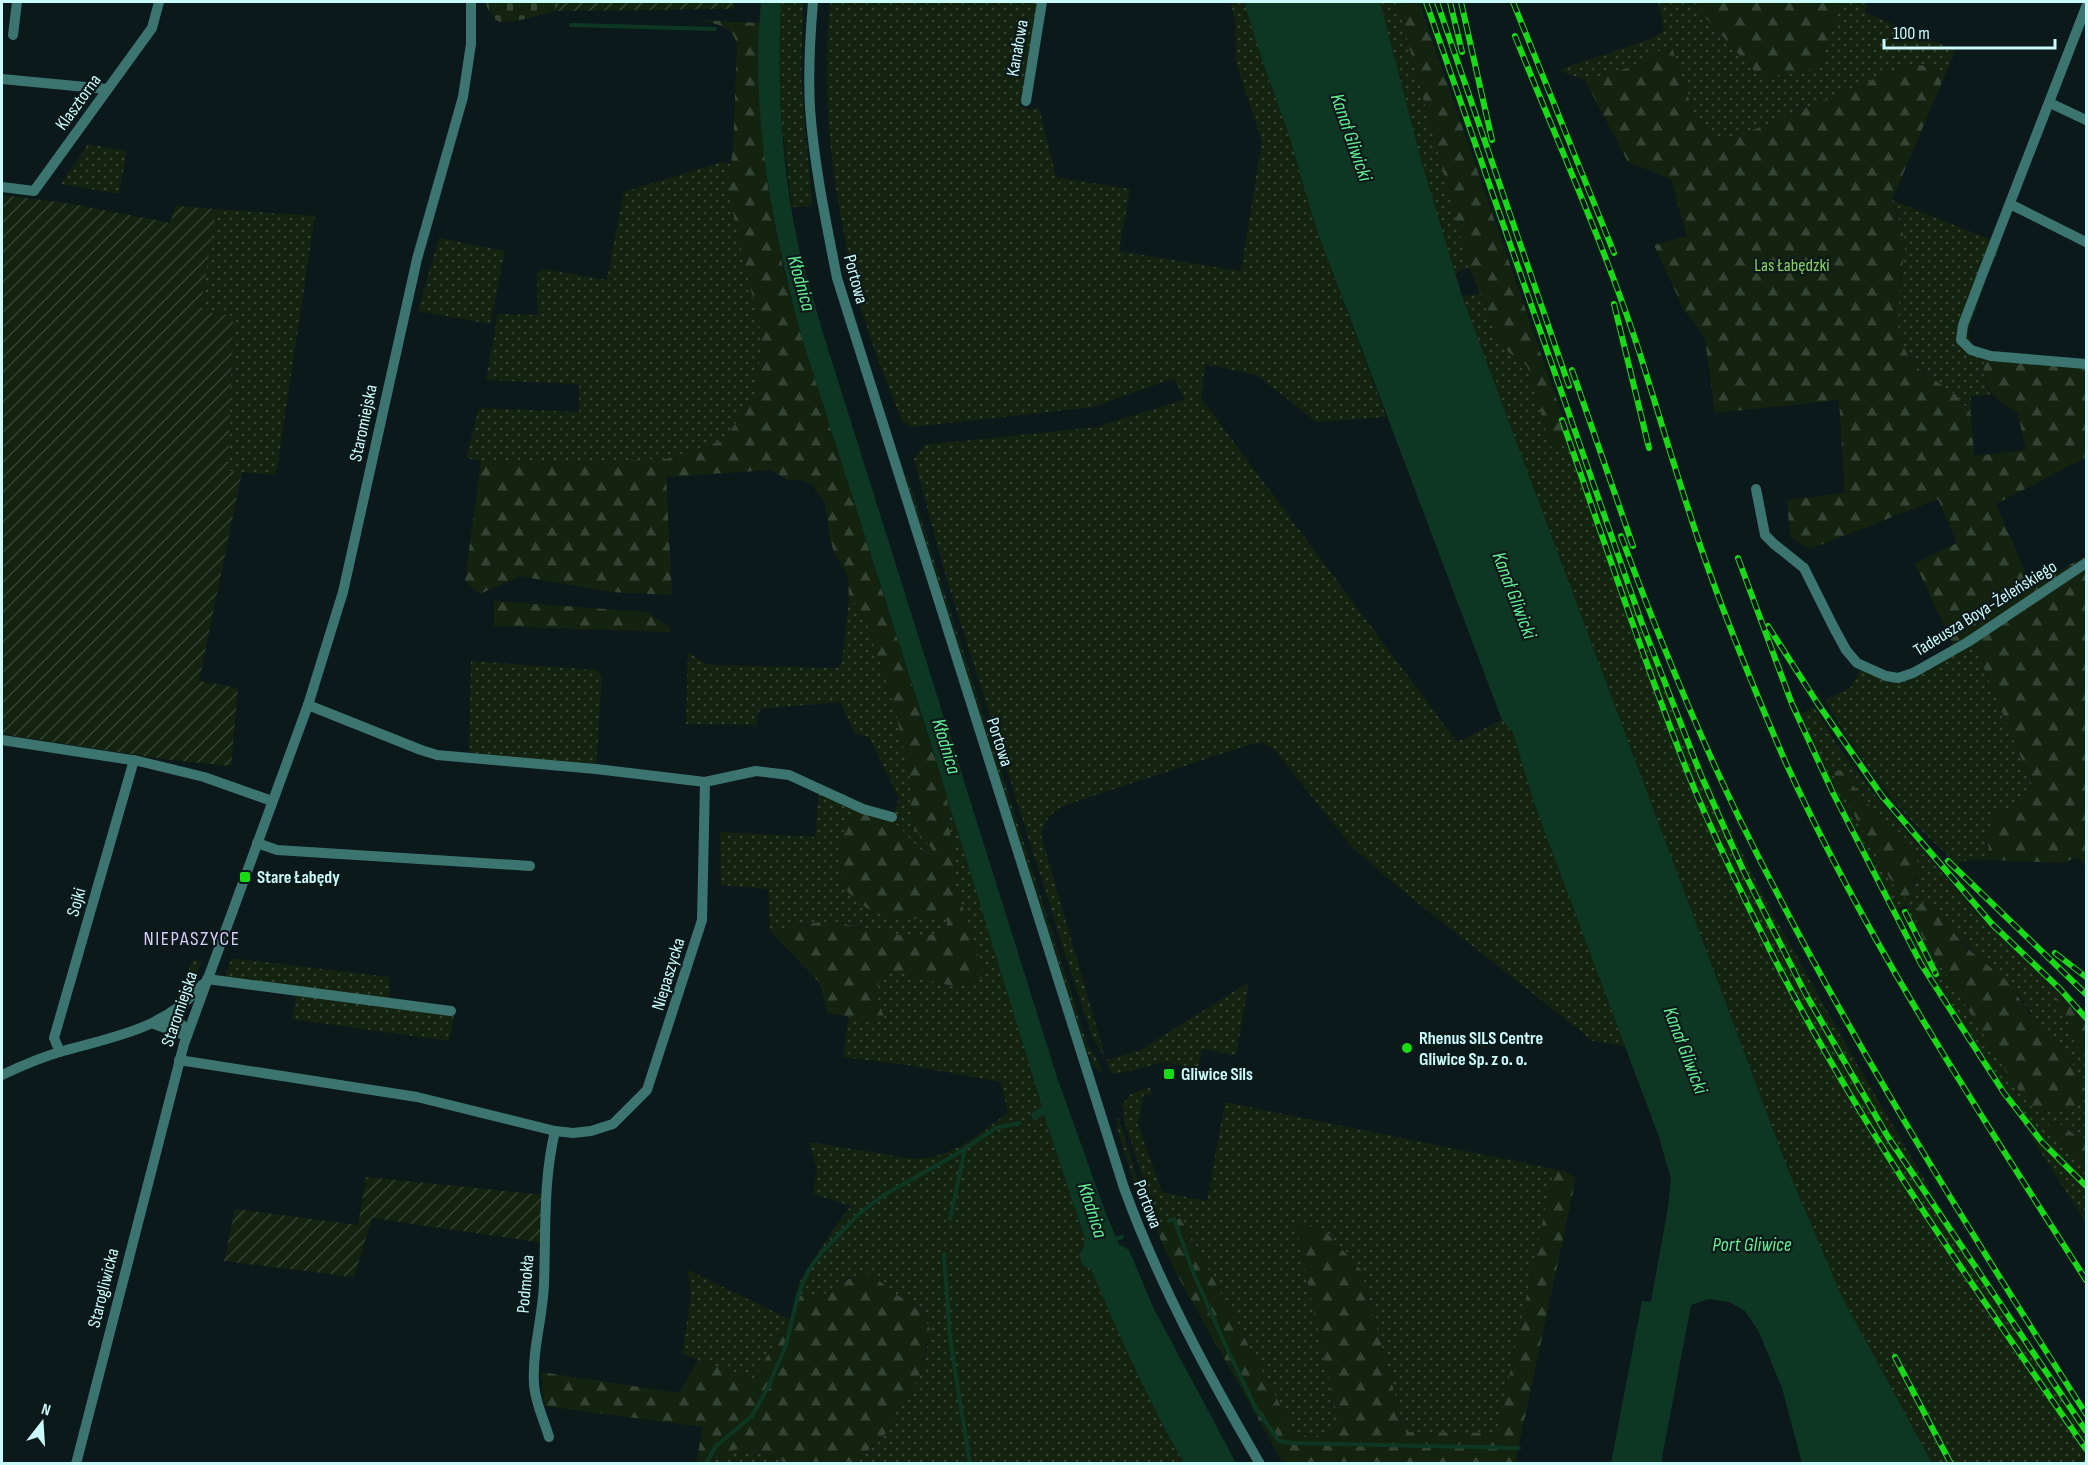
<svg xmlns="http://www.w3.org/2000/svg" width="2088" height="1465" font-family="'Sofia Sans Condensed',sans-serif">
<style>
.grass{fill:url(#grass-dots);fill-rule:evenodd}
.forest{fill:url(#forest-firs)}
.cemetery{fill:url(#cemetery-stones)}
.garden{fill:url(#garden-furrows)}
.water{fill:#0e3723}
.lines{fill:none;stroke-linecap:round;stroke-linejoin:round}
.stream{stroke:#0e3723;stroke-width:4}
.minor{stroke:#3c7470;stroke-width:10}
.rail-casing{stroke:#19da16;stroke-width:6}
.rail{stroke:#0c191a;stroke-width:4;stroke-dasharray:11;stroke-linecap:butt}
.poi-dot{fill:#19da16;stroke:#0c191a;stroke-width:2}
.labels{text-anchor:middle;stroke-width:4.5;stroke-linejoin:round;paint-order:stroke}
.street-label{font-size:18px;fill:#cbfafa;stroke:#0c191a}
.park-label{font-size:18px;fill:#89d160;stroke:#0c191a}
.poi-label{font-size:18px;font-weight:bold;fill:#cbfafa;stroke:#0c191a;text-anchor:start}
.water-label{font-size:20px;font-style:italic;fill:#63ef94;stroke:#0c191a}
.neighbourhood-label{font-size:20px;letter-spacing:1.5px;fill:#d8cdfa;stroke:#0c191a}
</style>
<defs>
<pattern id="grass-dots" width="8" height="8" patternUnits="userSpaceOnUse" patternTransform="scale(1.5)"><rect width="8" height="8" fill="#132310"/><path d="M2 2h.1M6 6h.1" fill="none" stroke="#344434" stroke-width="1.8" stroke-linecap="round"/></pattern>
<pattern id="forest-firs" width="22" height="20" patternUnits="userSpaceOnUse" patternTransform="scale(1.5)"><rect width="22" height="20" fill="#132310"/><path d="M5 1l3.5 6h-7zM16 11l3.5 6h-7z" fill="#344434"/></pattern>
<pattern id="cemetery-stones" width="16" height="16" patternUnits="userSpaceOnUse" patternTransform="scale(1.5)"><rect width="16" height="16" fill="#132310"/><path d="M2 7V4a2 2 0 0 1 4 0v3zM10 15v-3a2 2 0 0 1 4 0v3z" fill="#344434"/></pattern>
<pattern id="garden-furrows" width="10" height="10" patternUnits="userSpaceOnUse" patternTransform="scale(1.5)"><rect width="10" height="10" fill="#132310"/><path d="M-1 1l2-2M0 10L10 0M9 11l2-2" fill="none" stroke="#344434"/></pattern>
</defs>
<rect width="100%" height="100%" fill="#0c191a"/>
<g class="grass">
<polygon points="781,2 803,2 801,77 812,206 792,207 782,124 778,53"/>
<path d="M 830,2 L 1040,2 L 1020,106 L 1030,110 L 1039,108 L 1056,177 L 1130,189 L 1119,251 L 1241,271 L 1262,141 L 1236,63 L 1235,23 L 1231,2 L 1244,2 L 1261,57 L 1289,135 L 1316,228 L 1386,417 L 1316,422 L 1257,375 L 1205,364 L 1201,398 L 1457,742 L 1502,720 L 1513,733 L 1534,803 L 1625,1046 L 1593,1041 L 1399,888 L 1352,847 L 1274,749 L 1262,743 L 1252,744 L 1065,805 C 1052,812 1044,820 1041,835 L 1106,1060 L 1139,1051 L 1249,982 L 1236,1055 L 1202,1049 L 1198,1069 L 1164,1062 L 1117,1074 L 1111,1073 L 1107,1061 L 1093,1039 L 1071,972 L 947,580 L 914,459 L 924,445 L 1097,427 L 1185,399 L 1174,378 L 1093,407 L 912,427 L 902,421 C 887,382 870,342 859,300 C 834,201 820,104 830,2 Z"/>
<polygon points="1380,2 1397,2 1402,16 1469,267 1455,274 1423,167"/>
<path d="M 1658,2 L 1697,2 L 1704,16 L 1820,65 L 1840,2 L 1868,2 L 1864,12 L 1955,50 L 1945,75 C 1924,62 1907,61 1886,74 L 1727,141 L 1697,124 L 1671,44 L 1635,66 L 1585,80 L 1558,70 L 1650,39 L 1664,31 Z"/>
<polygon points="88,144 127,151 119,194 61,184"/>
<polygon points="721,162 730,164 728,182 731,204 762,337 756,394 724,440 666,459 574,463 481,461 466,458 479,408 579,412 579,384 486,380 498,314 538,315 537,274 543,269 607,280 624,192"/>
<path d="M 1892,200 L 2001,244 L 1988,274 L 1968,332 C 1968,343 1976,348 1986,352 C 1982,368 1982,380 1991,395 L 1971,396 L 1971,414 C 1966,407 1962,401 1956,396 C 1939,380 1916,372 1905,350 C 1891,323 1900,292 1903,263 C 1906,242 1900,220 1892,200 Z"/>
<polygon points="216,209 315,216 276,475 228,471 233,317 200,311"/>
<polygon points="439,238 505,251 490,324 418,311"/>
<polygon points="1480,294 1501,346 1527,366 1551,447 1569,435 1602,528 1650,651 1729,826 1768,905 1852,1055 1941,1208 2086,1435 2086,1463 1932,1463 1841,1295 1787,1167 1462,296"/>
<polygon points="907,474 1088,1046 1096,1058 1103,1074 1094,1067 1086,1049 906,478"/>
<path d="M 849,600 L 855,603 L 860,609 L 867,624 L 895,708 L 910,778 L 911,824 L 944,862 C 930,858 919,849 909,839 L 840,867 C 848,904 859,902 892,910 C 903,912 914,916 925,917 C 933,918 939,914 947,920 L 947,926 L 941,934 L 904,936 L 835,922 L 820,922 L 770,931 L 768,889 L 721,885 L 720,832 L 815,837 L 820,783 L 865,804 L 894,812 L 899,798 L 869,737 L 855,734 L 840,702 L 760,709 L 756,725 L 686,724 L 688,652 L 704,663 L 715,665 L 838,668 L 842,663 Z"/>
<path d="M 1993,631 L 1983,666 L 2034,790 L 2014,808 L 2003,811 L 1987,844 L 1991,860 C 1980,860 1967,857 1958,865 C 1941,849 1924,833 1908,817 C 1876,782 1850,741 1825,701 L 1851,687 L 1863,664 L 1892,677 Z"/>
<polygon points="471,661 597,670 602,676 596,769 469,758"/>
<path d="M 1814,707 L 1842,752 L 1879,800 L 1977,914 L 2059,994 L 2056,1000 L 2069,1020 L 2075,1042 L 2086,1059 L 2086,1143 L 2061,1125 L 2049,1124 L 2048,1130 L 2086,1170 L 2086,1223 L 1921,964 L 1907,905 L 1896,910 L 1799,715 ZM 1834,772 L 1846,774 L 1862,799 L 1877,812 L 1892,833 L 1905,845 L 1918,874 C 1914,882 1913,891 1907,898 L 1900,896 L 1862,830 ZM 1933,905 L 1951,930 L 2020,997 L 2037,1022 L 2060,1044 L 2081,1078 L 2084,1089 L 2084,1100 C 2076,1109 2040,1114 2030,1105 C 2024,1099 2018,1089 2013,1082 L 1918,929 Z"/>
<path d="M 947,796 L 1042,1106 L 1031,1114 L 1033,1120 L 1044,1115 L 1085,1239 L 1079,1254 L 1083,1266 L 1091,1268 C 1119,1335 1148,1401 1184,1463 L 855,1463 L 885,1434 L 897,1408 L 919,1378 L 929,1340 L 926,1320 L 909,1301 L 890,1292 L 883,1284 L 849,1277 C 833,1291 820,1301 798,1295 L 793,1322 L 779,1336 L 754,1380 L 682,1354 L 691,1296 L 688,1270 L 793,1321 L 798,1285 L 833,1229 L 851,1206 L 813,1194 L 817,1169 L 809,1142 L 914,1159 C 956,1157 975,1136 1008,1113 L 1001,1082 L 913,1066 L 843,1057 L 849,1015 L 886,1022 C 879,1004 870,987 886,972 L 906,972 L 950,986 L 984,976 L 954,880 L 956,864 L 949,828 Z"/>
<polygon points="231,958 390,977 389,1001 224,979"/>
<polygon points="193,959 202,962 189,989 181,996 180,993"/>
<polygon points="296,995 454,1015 449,1041 292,1019"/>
<path d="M 1150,1087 L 1152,1095 L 1144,1094 L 1138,1124 L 1162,1192 L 1207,1201 L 1225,1102 L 1554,1169 L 1497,1433 L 1405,1433 L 1361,1270 L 1295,1226 L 1339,1420 L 1325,1437 L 1297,1437 L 1181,1218 L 1156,1229 C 1153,1222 1154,1212 1151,1203 L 1123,1117 L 1125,1112 L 1122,1105 L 1131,1094 Z"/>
<polygon points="1118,1117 1145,1203 1141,1207 1117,1128"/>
<polygon points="737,1449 770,1456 786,1463 706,1464"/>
</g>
<g class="forest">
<polygon points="1397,2 1419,2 1569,435 1551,447 1527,366 1501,346 1469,267"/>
<polygon points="1697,2 1840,2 1820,65 1801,73 1760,77 1704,16"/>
<path d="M 697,20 L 759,23 L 768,187 L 783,268 L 800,332 L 947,796 L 949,828 L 956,864 L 954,880 L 984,976 C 954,1001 919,969 886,972 C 870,987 880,1004 886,1022 L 827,1013 L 820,983 L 770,931 L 820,922 L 835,922 L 904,936 L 941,934 L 947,926 L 947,920 L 942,917 C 933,915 924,918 915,919 C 901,921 882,916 870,910 C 860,904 849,896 844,885 C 836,866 838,809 868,813 C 875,815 887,818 893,822 C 911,835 920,858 943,861 L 911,825 L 910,778 L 895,708 L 867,624 L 860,609 L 855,603 L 849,600 L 848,576 L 835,554 L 830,540 L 825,503 L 811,484 L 800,480 L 788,480 L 771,470 L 666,477 L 672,595 L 610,592 L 520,576 L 480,594 L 465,581 L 481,461 L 574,463 L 666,459 L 724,440 L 756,394 L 762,337 L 731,204 L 728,182 L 733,149 L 737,45 C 733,24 715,24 697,20 Z"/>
<path d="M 1671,44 L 1697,124 L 1727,141 L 1886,74 C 1907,61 1924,62 1945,75 L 1892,200 L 1906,244 L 1900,280 L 1898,326 L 1904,348 L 1910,359 L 1919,369 L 1956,395 L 1971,414 L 1974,456 L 2026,450 L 2018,414 C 1993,396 1977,387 1986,352 L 2086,362 L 2086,457 L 1996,504 L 2032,588 L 2086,555 L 2086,869 L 2078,856 L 2064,863 L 1991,860 C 1987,846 1985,828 1996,815 C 2001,810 2008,811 2013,808 C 2022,804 2026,794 2034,789 L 1974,644 L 1957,653 L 1915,563 L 1957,543 L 1938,499 L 1810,549 L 1790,537 L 1787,500 L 1845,493 L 1839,400 L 1715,413 L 1705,339 L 1698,327 L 1684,310 L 1654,245 L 1687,236 L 1671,179 L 1628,162 L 1585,80 L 1635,66 Z"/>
<polygon points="494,601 647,612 670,628 671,632 494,626"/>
<polygon points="1840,770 1846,774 1862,799 1877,812 1892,833 1917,859 1918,873 1913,883 1912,892 1907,898 1900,896 1862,830 1836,779 1834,772"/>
<path d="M 1926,903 L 1933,905 L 1951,930 L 1967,948 L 2007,981 L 2028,1011 L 2060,1044 L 2081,1078 L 2084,1089 L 2084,1100 L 2079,1105 C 2067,1108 2042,1114 2031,1106 C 2024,1100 2018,1089 2013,1082 L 1918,929 L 1916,914 L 1919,904 Z"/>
<polygon points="2059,994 2086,1025 2086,1059 2075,1042 2069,1020 2056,1000"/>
<polygon points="2053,1123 2061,1125 2086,1143 2086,1170 2048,1130 2049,1124"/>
<polygon points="1554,1169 1564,1171 1576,1178 1515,1463 1283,1463 1175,1271 1156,1229 1181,1218 1297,1437 1325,1437 1338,1420 1295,1225 1322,1228 1361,1270 1405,1432 1497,1433"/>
<path d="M 862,1273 L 873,1276 L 883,1284 L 890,1292 L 909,1301 L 926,1320 L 930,1330 L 919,1378 L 897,1408 L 885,1434 L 855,1463 L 786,1463 L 770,1456 L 737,1449 L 706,1463 L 696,1463 L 703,1427 L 544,1406 L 541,1372 L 679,1393 L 698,1360 L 754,1379 L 779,1336 L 793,1322 L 798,1295 C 828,1304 837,1281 862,1273 Z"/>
</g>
<path class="cemetery" d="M 486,2 L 560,2 L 554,11 C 544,14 505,26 498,21 C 492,18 486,7 486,2 Z"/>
<g class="garden">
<polygon points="560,2 735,2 733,9 554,11"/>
<polygon points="2,195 73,204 170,223 176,206 216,209 200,311 233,316 228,471 242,472 199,681 238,688 231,766 170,760 2,734"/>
<polygon points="366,1177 546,1195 545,1243 372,1218 354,1277 224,1261 235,1209 358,1225"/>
</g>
<g class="water">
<path d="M 761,2 L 781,2 C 777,82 781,165 798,244 C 805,274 815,304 823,333 L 1058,1080 L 1106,1214 L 1119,1244 L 1129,1250 L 1154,1309 L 1236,1463 L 1184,1463 C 1148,1401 1119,1335 1091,1269 L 1083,1266 L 1079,1254 L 1083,1248 L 1085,1239 L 1044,1115 L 1033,1121 L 1031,1114 L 1042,1106 L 926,728 L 800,332 C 772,225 750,113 761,2 Z"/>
<polygon points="1244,2 1380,2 1423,167 1462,296 1787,1167 1841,1295 1932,1463 1802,1463 1782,1388 1759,1332 1745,1311 1729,1302 1709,1299 1691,1305 1661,1463 1611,1463 1642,1301 1651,1302 1668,1207 1671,1179 1659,1137 1534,803 1513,733 1502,720 1316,228 1289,135 1261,57"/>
</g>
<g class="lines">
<g class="stream">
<polyline points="571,25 715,29"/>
<polyline points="950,1219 965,1149"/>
<polyline points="1169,1221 1174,1219 1193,1272 1224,1342 1255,1407 1279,1441 1291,1443 1519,1448"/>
<polyline points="1112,1240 1122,1237"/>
<polyline points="944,1254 950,1338 970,1464"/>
<polyline points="706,1464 715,1447 752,1416 768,1387 786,1345 798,1295 808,1271 822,1252 861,1212 884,1195 955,1155 996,1128 1019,1123"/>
</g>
<g class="minor">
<path d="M 813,2 C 810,37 808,73 810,108 C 814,165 826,222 837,278 L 1124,1188 C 1159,1284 1208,1375 1260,1464"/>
<polyline points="2086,7 1982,275 1963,325 1961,340 1971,350 1991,356 2086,364"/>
<polyline points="13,35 17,2"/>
<polyline points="2,79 107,89"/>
<polyline points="1026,101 1042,2"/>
<polyline points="2050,103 2086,120"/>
<polyline points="2,187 34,191 152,28 159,2"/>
<polyline points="2010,204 2086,242"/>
<polyline points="1756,489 1765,535 1774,544 1804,568 1833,626 1846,650 1857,663 1886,676 1898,678 1913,673 1968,642 2086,563"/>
<polyline points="308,705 421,750 437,755 596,769 705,782 756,771 789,775 863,809 892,817"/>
<polyline points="2,740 138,761 204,777 272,801"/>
<polyline points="257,843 277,850 530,866"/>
<polyline points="207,979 451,1011"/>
<path d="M 162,1019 C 174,1018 182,1022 188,1033"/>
<polyline points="154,1024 187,1036"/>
<polyline points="60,1052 54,1038 134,760"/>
<polyline points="179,1060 417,1097 555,1131 573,1133 591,1131 613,1124 647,1090 702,920 705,782"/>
<path d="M 2,1075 C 21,1066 42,1057 63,1051 C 116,1036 165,1029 203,984"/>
<path d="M 549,1437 C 544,1420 535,1402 534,1384 C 532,1349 543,1317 544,1283 C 546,1231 543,1181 555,1131"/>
<polyline points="76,1464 184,1044 308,705 343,592 417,259 463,97 471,44 471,2"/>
</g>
<defs>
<g id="rail">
<polyline points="1426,2 1641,621 1700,773 1743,870 1805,993 1888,1137 2086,1431"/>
<polyline points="1437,2 1569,386"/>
<polyline points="1450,2 1462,52"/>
<polyline points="1461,2 1492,140"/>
<polyline points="1513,2 1614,253"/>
<path d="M 1515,36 C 1557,141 1604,244 1639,351 C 1659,415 1678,479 1699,542 C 1724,616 1754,689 1785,761 C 1868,944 1978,1111 2086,1280"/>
<polyline points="1614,304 1649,448"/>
<polyline points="1572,370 1633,546"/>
<path d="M 1562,420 C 1600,529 1636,638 1677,745 C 1701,810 1732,874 1763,936 C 1853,1118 1971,1283 2086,1449"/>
<path d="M 1621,536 C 1657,633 1696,729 1741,822 C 1842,1027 1963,1221 2086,1414"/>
<polyline points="1738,558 1792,704 1833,793 1921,964 2004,1093 2042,1142 2086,1186"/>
<polyline points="1768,626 1818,704 1882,796 1992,924 2060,989 2086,1018"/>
<polyline points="1948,861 2086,994"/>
<polyline points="1905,912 1936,974"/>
<polyline points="2055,953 2086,977"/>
<polyline points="1895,1357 1951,1464"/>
</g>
</defs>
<use href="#rail" class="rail-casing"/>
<use href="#rail" class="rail"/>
</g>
<g class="poi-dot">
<rect x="239" y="871" width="12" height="12" rx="3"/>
<circle cx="1407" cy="1048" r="6"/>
<rect x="1163" y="1068" width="12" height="12" rx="3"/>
</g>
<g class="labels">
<g class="street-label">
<text transform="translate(1017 48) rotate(-80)" y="6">Kanałowa</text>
<text transform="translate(78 102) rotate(-54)" y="6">Klasztorna</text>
<text transform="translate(856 279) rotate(75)" y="6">Portowa</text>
<text transform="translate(363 423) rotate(-78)" y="6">Staromiejska</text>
<text transform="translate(1985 608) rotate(-32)" y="6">Tadeusza Boya-Żeleńskiego</text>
<text transform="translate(1000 742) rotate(72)" y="6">Portowa</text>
<text transform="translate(76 902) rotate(-74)" y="6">Sojki</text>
<text transform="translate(668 974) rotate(-73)" y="6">Niepaszycka</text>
<text transform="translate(179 1009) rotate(-71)" y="6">Staromiejska</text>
<text transform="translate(1148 1204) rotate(69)" y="6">Portowa</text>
<text transform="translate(525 1284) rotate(-85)" y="6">Podmokła</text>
<text transform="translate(103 1288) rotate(-76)" y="6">Starogliwicka</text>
</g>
<g class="park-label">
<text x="1792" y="271">Las Łabędzki</text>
</g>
<g class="poi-label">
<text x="257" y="883">Stare Łabędy</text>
<text x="1419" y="1044">Rhenus SILS Centre<tspan x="1419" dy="21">Gliwice Sp. z o. o.</tspan></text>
<text x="1181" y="1080">Gliwice Sils</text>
</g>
<g class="water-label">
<text transform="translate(1352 137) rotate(71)" y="7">Kanał Gliwicki</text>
<text transform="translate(802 283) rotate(74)" y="7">Kłodnica</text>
<text transform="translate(1515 595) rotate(69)" y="7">Kanał Gliwicki</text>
<text transform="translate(947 746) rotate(73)" y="7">Kłodnica</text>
<text transform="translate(1686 1050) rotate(69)" y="7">Kanał Gliwicki</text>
<text transform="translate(1093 1210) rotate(72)" y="7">Kłodnica</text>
<text x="1752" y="1251">Port Gliwice</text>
</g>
<g class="neighbourhood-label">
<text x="192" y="945">NIEPASZYCE</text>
</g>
</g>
<rect width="2088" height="1465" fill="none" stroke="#cbfafa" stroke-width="6"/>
<g transform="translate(42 1423) rotate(17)" stroke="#0c191a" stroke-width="4.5" paint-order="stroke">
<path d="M0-4.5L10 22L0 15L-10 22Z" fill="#cbfafa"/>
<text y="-9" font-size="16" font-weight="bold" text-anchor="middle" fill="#cbfafa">N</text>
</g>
<path d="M1884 39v9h171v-9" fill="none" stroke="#cbfafa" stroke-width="3"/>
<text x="1893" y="39" font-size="18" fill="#cbfafa" stroke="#0c191a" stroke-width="4.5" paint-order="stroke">100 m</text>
</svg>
